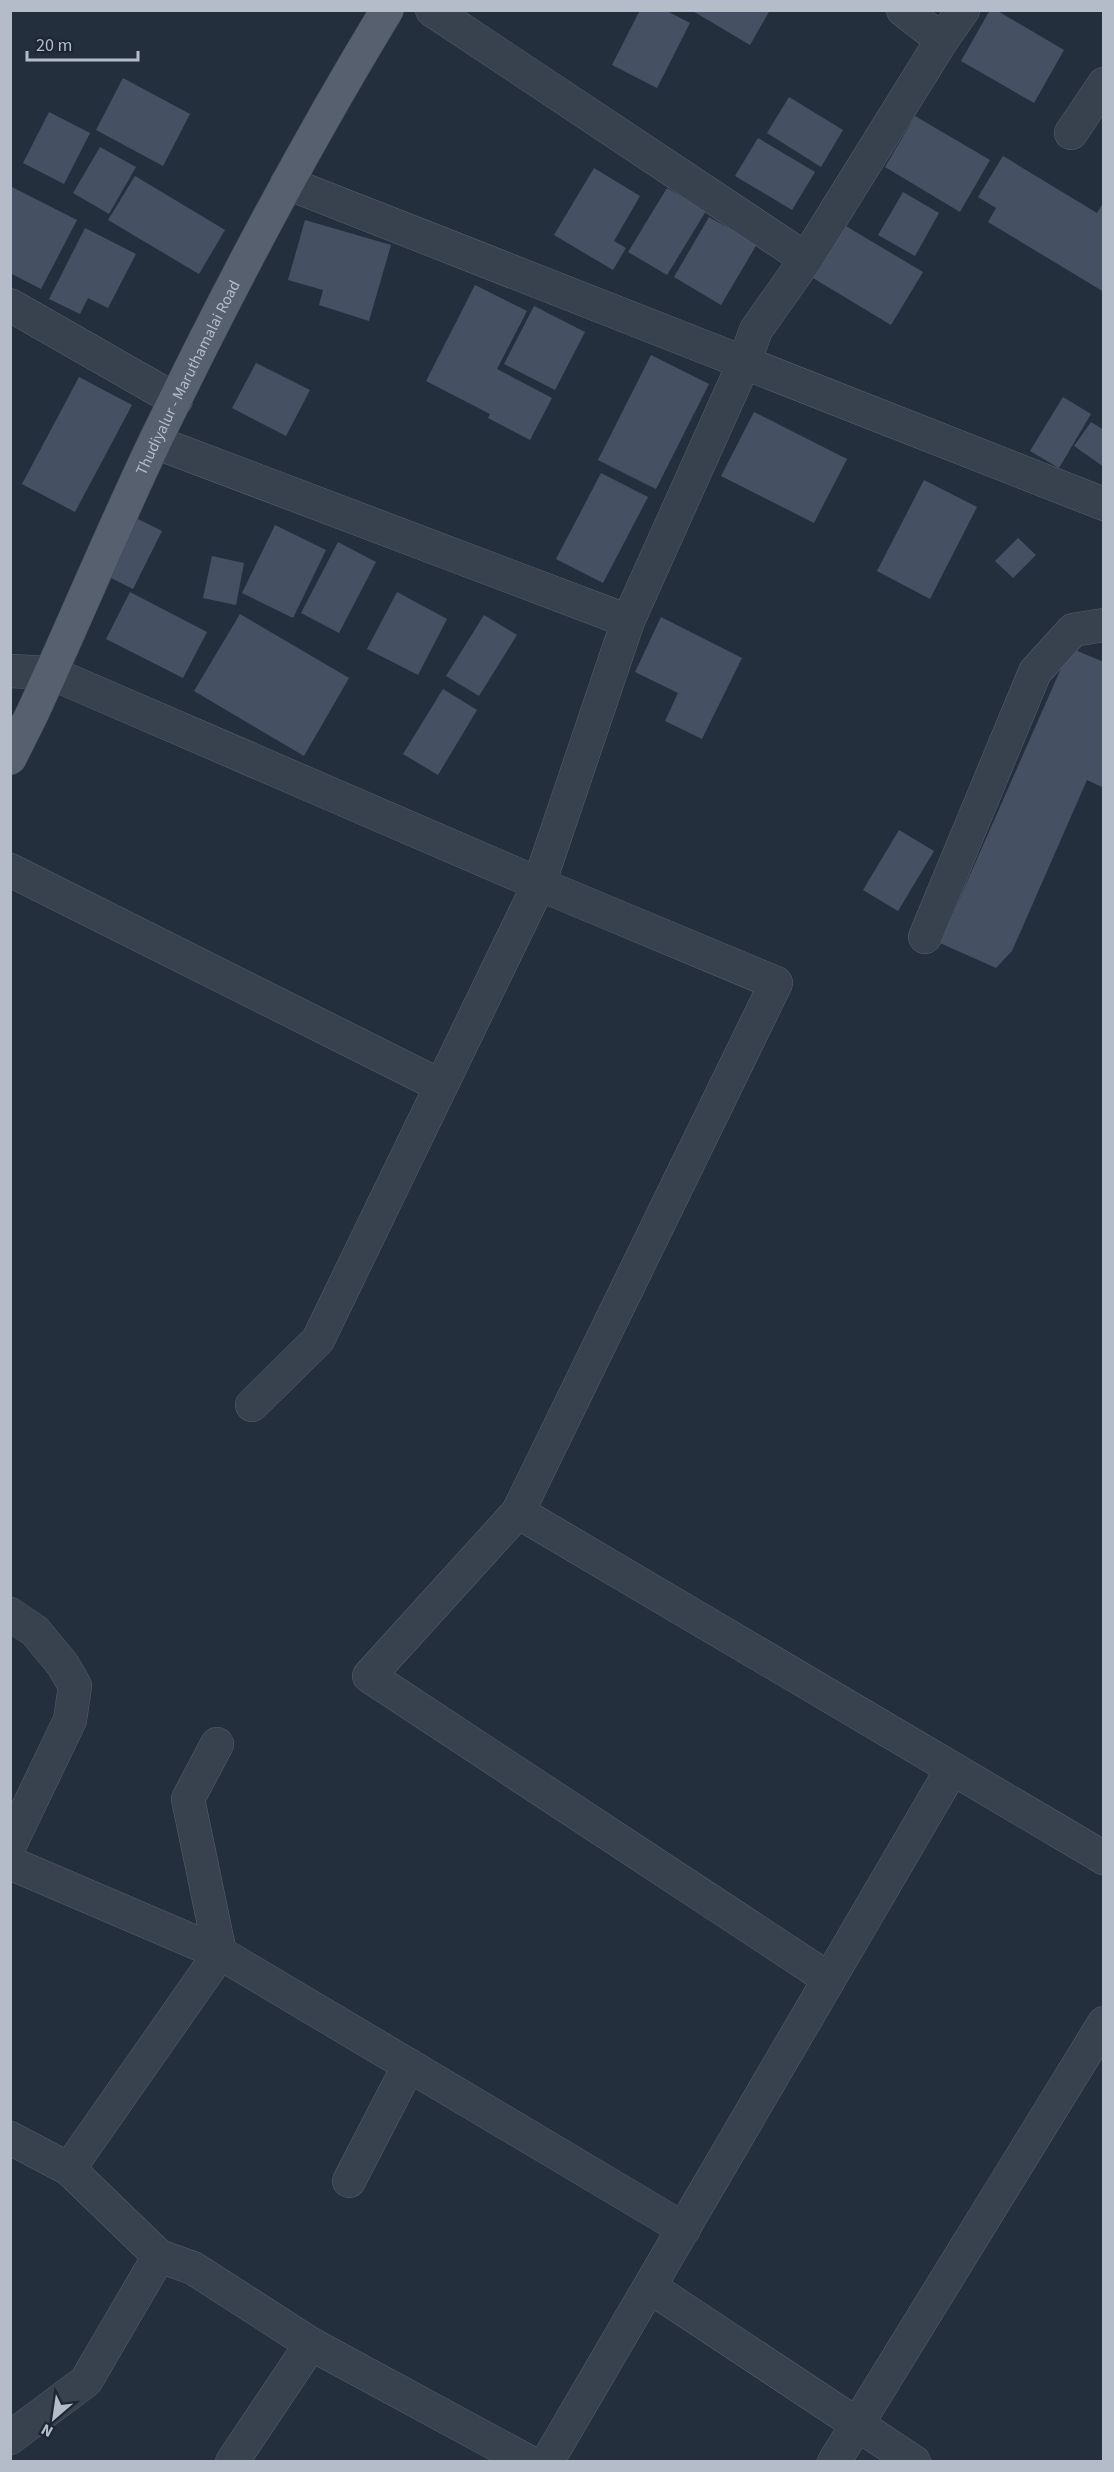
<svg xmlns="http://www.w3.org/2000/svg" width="1114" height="2472" font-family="'Source Sans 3',sans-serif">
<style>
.building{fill:#455162}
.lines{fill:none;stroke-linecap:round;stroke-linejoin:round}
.minor-casing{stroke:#565f6c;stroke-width:34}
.major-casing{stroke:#414a57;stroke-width:34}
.minor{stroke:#38414e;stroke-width:33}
.major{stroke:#56606e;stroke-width:33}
.labels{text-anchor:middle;stroke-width:4.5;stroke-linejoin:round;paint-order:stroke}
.street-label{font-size:16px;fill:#b4bcc9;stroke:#1d2633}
</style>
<rect width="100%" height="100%" fill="#242f3e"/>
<g class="building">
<polygon points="640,10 665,10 690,23 657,88 612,65"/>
<polygon points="691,10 770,10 750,45"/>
<polygon points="990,10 996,10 1064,50 1034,103 961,61"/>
<polygon points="123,78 190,114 163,166 96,130"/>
<polygon points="789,97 843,130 821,167 767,133"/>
<polygon points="49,112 90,133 64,184 23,163"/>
<polygon points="915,116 990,160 960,212 885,167"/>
<polygon points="758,138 815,172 792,210 735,176"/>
<polygon points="100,147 136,167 109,214 73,193"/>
<polygon points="1003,156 1097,213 1104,202 1104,292 988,222 996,208 978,197"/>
<polygon points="594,168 640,196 614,241 626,248 613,270 554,235"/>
<polygon points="135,176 225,230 199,274 108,220"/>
<polygon points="10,186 77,220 41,289 10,273"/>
<polygon points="667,188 706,211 667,275 628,252"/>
<polygon points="903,192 939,213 915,256 878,235"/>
<polygon points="709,217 757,244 721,305 674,277"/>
<polygon points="834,219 923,272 891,325 803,272"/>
<polygon points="305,220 391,245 369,321 319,305 323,290 288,280"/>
<polygon points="85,228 136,254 108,308 88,298 80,314 49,299"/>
<polygon points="475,285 527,311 497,369 552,398 530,440 488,418 490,414 426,381"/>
<polygon points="534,306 585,332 555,390 504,364"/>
<polygon points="651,355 709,384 656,489 598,460"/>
<polygon points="256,363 310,390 286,436 232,408"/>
<polygon points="79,377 132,405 75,512 22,484"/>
<polygon points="1063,397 1091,414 1059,468 1030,451"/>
<polygon points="754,412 847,459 814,523 721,476"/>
<polygon points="1091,422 1104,430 1104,467 1074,446"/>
<polygon points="601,473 648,497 603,583 556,559"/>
<polygon points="924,480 977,507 930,599 877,571"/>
<polygon points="136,518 162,531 133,589 107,576"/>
<polygon points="275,525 326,550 293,618 242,593"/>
<polygon points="1018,538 1036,555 1013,578 995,561"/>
<polygon points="338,542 376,562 339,633 301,613"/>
<polygon points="212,556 244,563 236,605 203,598"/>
<polygon points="130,592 207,632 183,678 106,639"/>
<polygon points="397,592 447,619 418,675 367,649"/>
<polygon points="240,614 349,678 304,756 194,691"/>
<polygon points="484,615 517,635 479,696 446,676"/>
<polygon points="661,617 742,658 702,739 665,721 678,693 635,672"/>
<polygon points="1070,648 1104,662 1104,788 1087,780 1012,951 996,968 940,943"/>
<polygon points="443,689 477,710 438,775 403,754"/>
<polygon points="899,830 934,851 898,911 863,890"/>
</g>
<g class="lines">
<defs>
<g id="minor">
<polyline points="903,10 942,40"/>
<polyline points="1071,133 1104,84"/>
<polyline points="287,183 1104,504"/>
<polyline points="806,259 942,40 963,10"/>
<polyline points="10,305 176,400"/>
<polyline points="155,442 628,621"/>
<polyline points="10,671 51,673 539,884 776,983 518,1512 1104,1858"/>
<polyline points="10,870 441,1086"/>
<polyline points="925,937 1035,672 1073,630 1104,625"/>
<polyline points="252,1405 318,1340 539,884 628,621 744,363 756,330 806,259 432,10"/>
<polyline points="518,1512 369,1676 829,1979"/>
<polyline points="10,1614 35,1631 63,1665 75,1686 70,1720 10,1845"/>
<polyline points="10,1863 220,1953 684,2229"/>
<polyline points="10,2138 69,2169 159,2256 193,2268 311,2344 529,2462"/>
<polyline points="69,2169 220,1953 188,1799 217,1744"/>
<polyline points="349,2181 409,2065"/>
<polyline points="650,2287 914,2462"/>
<polyline points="10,2438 86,2381 159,2256"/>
<polyline points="232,2462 311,2344"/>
<polyline points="547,2462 952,1769"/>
<polyline points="834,2462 1104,2023"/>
</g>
<g id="major">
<path id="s1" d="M 10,758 L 32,714 C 74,623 112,531 155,441 C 226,294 302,150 387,10"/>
</g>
</defs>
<use href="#minor" class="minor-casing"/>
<use href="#major" class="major-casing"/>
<use href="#minor" class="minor"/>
<use href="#major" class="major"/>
</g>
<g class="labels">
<g class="street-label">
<text dy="6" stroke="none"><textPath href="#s1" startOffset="420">Thudiyalur - Maruthamalai Road</textPath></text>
</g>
</g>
<rect width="1114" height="2472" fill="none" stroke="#b4bcc9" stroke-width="24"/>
<g transform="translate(54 2418) rotate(209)" stroke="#1d2633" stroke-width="4.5" paint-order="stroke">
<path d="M0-4.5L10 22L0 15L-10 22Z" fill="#b4bcc9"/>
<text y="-9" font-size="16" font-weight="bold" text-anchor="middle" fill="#b4bcc9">N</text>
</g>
<path d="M27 51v9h111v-9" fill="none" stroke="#b4bcc9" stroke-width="3"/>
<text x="36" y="51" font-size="18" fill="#b4bcc9" stroke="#1d2633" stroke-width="4.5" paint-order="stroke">20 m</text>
</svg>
